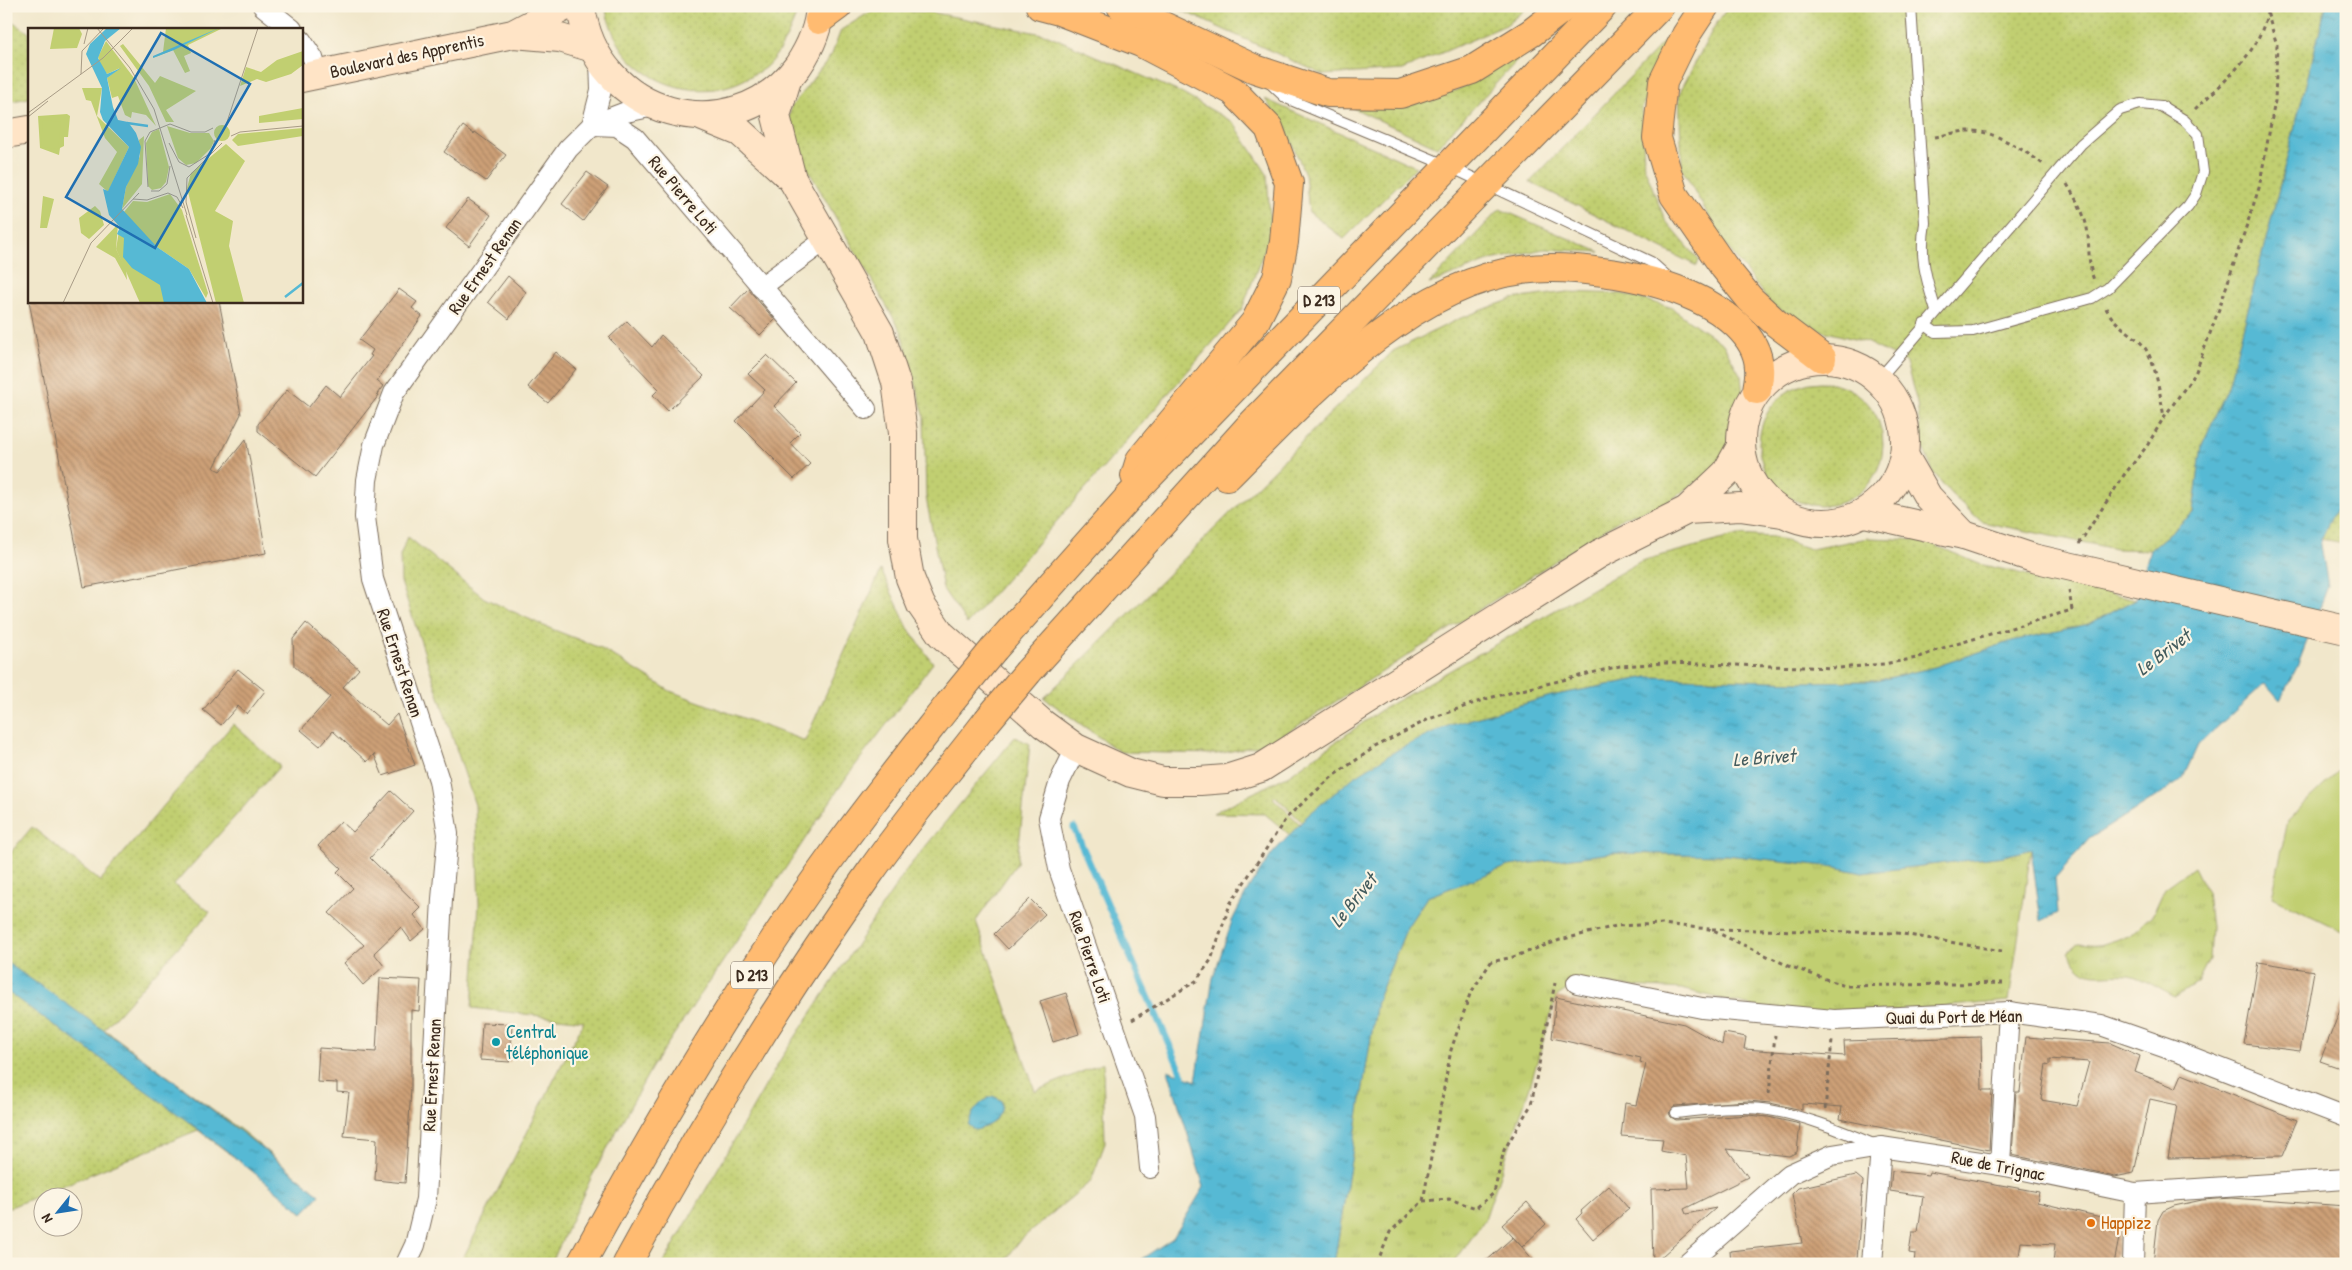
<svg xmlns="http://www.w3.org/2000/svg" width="2352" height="1270" font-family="'Patrick Hand',sans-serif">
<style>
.grass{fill:url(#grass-dots);stroke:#7e7c48}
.park{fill:url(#park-tufts);stroke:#7e7c48}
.pitch{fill:#c1cf71;stroke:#7e7c48}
.water{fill:url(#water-ripples);stroke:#487279}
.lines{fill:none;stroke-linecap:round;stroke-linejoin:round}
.stream{stroke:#56b9d4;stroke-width:7}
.building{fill:url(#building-back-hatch);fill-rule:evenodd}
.lane-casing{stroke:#7b6c5b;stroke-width:12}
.street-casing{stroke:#7b6c5b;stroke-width:22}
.secondary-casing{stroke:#7b6c5b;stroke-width:30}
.primary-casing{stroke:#7b6c5b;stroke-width:30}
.highway-casing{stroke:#7b6c5b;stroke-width:30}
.path{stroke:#7b6c5b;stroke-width:3;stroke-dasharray:4 4;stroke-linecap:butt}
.lane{stroke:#fff;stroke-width:10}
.street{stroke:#fff;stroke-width:20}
.secondary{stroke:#ffe4c6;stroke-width:28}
.primary{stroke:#ffbb71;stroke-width:28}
.highway{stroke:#ffbb71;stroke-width:28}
.highway-bridge-casing{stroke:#7b6c5b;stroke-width:30;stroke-linecap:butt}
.highway-bridge{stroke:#ffbb71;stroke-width:28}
.culture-dot{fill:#0f9aa8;stroke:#fcf5e5;stroke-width:2}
.food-dot{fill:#e8710a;stroke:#fcf5e5;stroke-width:2}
.labels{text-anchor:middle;stroke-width:4.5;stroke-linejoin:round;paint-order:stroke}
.shield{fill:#fcf5e5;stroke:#75675a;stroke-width:1}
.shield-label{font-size:16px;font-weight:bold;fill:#3b2a1e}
.street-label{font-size:18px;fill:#3b2a1e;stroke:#fcf5e5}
.culture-label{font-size:18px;fill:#0d838f;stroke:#fcf5e5;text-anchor:start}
.food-label{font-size:18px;fill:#c56008;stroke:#fcf5e5;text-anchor:start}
.water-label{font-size:19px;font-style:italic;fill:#445c5e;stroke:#fcf5e5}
.inset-river{fill:none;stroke:#56b9d4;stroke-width:2.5}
.inset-road{fill:none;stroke:#a89b86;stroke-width:1}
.view{fill:#1f6fb2;fill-opacity:0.15;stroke:#1f6fb2;stroke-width:2.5}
.inset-edge{fill:none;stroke:#3b2a1e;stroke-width:2.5}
</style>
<defs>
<pattern id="grass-dots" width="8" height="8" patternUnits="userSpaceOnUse" patternTransform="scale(1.25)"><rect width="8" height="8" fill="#c1cf71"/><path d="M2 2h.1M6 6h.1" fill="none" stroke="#a7b261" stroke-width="1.8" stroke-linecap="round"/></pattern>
<pattern id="park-tufts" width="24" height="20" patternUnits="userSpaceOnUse" patternTransform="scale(1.25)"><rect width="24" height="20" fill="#c1cf71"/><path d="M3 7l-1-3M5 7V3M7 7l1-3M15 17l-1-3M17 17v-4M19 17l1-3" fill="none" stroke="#a7b261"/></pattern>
<pattern id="water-ripples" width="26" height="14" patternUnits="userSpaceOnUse" patternTransform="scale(1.25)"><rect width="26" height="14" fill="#56b9d4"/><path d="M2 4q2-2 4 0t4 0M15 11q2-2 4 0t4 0" fill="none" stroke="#4897ab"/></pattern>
<pattern id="building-back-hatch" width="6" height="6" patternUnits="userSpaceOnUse" patternTransform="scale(1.25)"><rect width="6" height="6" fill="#cda077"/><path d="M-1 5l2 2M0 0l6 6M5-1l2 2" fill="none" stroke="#a88361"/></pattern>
</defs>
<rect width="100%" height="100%" fill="#fcf5e5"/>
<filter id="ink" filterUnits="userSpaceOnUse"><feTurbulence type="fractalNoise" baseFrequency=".02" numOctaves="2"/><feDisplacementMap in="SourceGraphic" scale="10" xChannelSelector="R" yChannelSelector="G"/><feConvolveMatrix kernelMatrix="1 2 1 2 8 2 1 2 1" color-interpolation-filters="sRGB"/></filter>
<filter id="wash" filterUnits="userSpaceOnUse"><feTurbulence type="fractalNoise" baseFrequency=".0096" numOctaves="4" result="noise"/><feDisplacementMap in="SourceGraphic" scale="20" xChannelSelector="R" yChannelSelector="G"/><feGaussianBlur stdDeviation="1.12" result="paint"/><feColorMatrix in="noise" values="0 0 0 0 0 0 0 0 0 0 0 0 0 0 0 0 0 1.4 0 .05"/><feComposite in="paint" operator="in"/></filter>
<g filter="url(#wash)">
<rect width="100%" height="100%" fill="#f1e7cb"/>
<g class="grass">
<path d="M 606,6 L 798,6 L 798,10 C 790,31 783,49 767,66 C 763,70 756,73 751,76 C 702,106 635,85 613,32 C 610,23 606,16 606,6 Z"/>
<polygon points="1172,6 1529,6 1506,25 1402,70 1324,75"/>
<polygon points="1729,6 2326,6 2228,387 2202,445 2193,513 2150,550 2116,549 1982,522 1951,494 1933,472 1922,445 1917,403 1906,362 1866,342 1823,331 1772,306 1723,241 1682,169 1679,94 1714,27"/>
<polygon points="875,9 930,12 1048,35 1179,92 1233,122 1267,174 1271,232 1242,309 967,624 943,589 926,497 924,415 901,331 787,133 791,107 832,54 841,30"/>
<polygon points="6,17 29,33 29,98 6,102"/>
<polygon points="1673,32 1642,108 1644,166 1665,220 1699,260 1697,266 1530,182"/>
<polygon points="1527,50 1437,147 1353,108 1404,107 1457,90"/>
<polygon points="1265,99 1416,167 1344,239 1309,212 1305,174 1287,132"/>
<polygon points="1500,209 1600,252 1544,249 1491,260 1429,284"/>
<polygon points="1567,292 1623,294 1670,307 1723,344 1741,376 1743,396 1735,421 1724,454 1712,472 1663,505 1624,517 1271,743 1217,754 1120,752 1044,698 1393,351 1461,318 1512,299"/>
<circle cx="1821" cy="444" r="62"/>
<polygon points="2342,499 2346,499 2346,543 2320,539"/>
<polygon points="1738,535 1773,537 1811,549 1868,538 1923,540 1979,564 2136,599 2089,624 2012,641 1935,667 1876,681 1799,682 1648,677 1551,696 1448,726 1308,815 1302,822 1275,796 1273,798 1300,824 1290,835 1265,814 1213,813 1289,775 1381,710 1641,561"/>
<polygon points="408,537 484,598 544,626 600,648 670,691 805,741 881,570 908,628 933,663 848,775 652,1067 592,1176 551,1264 460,1264 584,1021 472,1008 479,904 475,805 401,582 400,555"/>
<polygon points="233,724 280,766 174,885 210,912 104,1029 242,1131 320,1195 303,1213 269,1183 198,1130 6,1209 6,858 32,827 100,881"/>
<polygon points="1015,737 1030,744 1017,863 976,921 1035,1091 1103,1063 1105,1143 1091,1181 1020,1240 1003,1264 663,1264 782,1057 907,869"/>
</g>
<g class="park">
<polygon points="2031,849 2009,1001 1835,1016 1779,1013 1682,989 1577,983 1556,997 1530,1086 1485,1219 1453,1264 1334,1264 1377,1001 1407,927 1427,897 1508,866 1612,853 1727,855 1836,867 1862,873 2004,856"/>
<path d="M 2194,867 L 2207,893 L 2211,927 L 2209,959 L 2197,983 L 2175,997 C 2163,991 2141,977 2129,975 C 2098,972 2087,985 2068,952 L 2079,943 L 2100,945 L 2129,936 L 2153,914 L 2165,888 Z"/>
</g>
<polygon class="pitch" points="2346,764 2346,933 2272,897 2288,820"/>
<g class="water">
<polygon points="2326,6 2346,6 2346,499 2342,499 2320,539 2328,586 2297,667 2280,700 2265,683 2198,745 2182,780 2089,839 2055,878 2058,913 2041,921 2031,849 2004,856 1862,873 1836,867 1727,855 1612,853 1508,866 1427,897 1407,927 1377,1001 1334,1264 1134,1264 1173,1238 1204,1187 1168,1070 1196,1081 1213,978 1232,921 1248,889 1272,854 1308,815 1354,777 1399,749 1448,726 1551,696 1648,677 1799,682 1876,681 1935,667 2012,641 2089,624 2136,599 2150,550 2193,513 2202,445 2228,387"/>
<path d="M 6,962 C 114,1036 219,1112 320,1195 L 303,1213 C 209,1132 106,1063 6,991 Z"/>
<path d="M 993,1096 L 1001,1100 C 1006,1115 988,1129 974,1130 L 968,1125 C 972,1111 979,1102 993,1096 Z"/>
</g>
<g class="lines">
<polyline class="stream" points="1074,828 1183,1076"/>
</g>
<g id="blocks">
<g class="building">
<polygon points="463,126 474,134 475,132 506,155 486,181 444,152"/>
<polygon points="587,172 608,187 583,221 562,204"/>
<polygon points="468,199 491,215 469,246 446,228"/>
<polygon points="508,276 526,292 509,319 488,302"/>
<polygon points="399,289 417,302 412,308 422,316 377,381 383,386 377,394 379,395 315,477 258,431 258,424 287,390 309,407 326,385 340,397 372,356 370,355 373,350 359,340"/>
<polygon points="748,289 775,320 760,335 730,308"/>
<polygon points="29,301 219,301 241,414 214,468 220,471 246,439 266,553 84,587"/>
<polygon points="627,321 652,347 661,335 704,376 668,411 653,395 659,389 609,338"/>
<polygon points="556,352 576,369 548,403 528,387"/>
<polygon points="767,355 796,383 774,406 800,433 790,443 810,464 794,479 736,421 765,390 748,374"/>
<polygon points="306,623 359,669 343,687 387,725 397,714 415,765 383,776 374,754 367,762 333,731 320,746 301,730 330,697 294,666 293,639"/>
<polygon points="238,669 265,691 247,714 238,706 221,725 203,710"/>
<polygon points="391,791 413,811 370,858 421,908 414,915 425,929 411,941 401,927 374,953 384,966 363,985 344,963 364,945 329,913 353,888 337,872 341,868 318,846 341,821 353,832"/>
<polygon points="1030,899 1045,914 1008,949 994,934"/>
<polygon points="2258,962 2314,971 2300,1051 2244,1044"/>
<polygon points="380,978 421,980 419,1011 411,1010 411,1089 405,1183 375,1180 377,1139 344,1136 349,1093 337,1092 337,1083 317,1082 319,1048 376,1052"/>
<polygon points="1066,993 1079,1034 1053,1042 1040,1001"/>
<polygon points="1556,997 1684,1024 1722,1045 1724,1033 1746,1037 1744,1049 1845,1056 1844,1041 1981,1037 1982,1090 1992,1090 1989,1150 1840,1119 1842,1107 1802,1104 1802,1110 1770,1103 1748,1101 1675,1106 1669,1113 1671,1117 1676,1120 1748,1115 1768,1117 1800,1124 1797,1152 1789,1156 1727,1149 1748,1177 1684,1209 1686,1214 1716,1208 1653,1264 1651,1189 1689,1188 1686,1156 1661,1151 1663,1139 1621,1136 1625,1103 1636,1105 1646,1064 1640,1062 1641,1058 1552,1038"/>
<polygon points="2345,998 2346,999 2346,1070 2320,1061"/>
<polygon points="482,1023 512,1024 510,1062 480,1060"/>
<path d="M 2026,1037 L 2110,1043 L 2140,1056 L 2135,1072 L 2176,1088 L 2182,1074 L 2297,1120 L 2282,1156 L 2168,1158 L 2177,1105 L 2150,1099 L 2134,1173 L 2115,1177 L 2012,1155 L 2016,1092 L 2020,1092 ZM 2050,1059 L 2089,1062 L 2077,1106 L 2041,1100 L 2046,1064 L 2050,1065 Z"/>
<polygon points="1892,1171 1929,1175 1930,1172 2039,1192 2037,1202 2122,1222 2114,1264 2053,1264 2055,1244 2021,1242 2018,1264 1914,1264 1915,1254 1909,1253 1912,1232 1918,1232 1923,1196 1890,1191"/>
<polygon points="1856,1175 1863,1181 1857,1259 1851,1260 1851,1264 1731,1264 1730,1251 1802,1243 1792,1194 1798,1188"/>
<polygon points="1609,1186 1629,1209 1593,1239 1576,1219 1582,1213 1581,1211"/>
<polygon points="2231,1198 2346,1206 2346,1264 2153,1264 2158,1220 2163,1211 2174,1206 2202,1200"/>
<polygon points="1527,1202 1546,1224 1522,1247 1502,1225"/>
<polygon points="1513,1237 1537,1264 1483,1264"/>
</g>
</g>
</g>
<g filter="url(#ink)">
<use href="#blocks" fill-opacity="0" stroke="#7b6c5b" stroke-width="1"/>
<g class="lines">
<defs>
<g id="lane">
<path d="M 1911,6 L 1925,223 C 1919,257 1926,278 1936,311"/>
<polyline points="1270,83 1286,98 1448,166 1651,262 1670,279"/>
<polyline points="1879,379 2081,144 2120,110 2140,104 2161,106 2184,120 2198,134 2203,172 2196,194 2188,206 2108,288 2092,298 1973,331 1935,332 1924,324"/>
<path d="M 1676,1113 C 1702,1110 1745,1105 1769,1110 C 1806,1116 1841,1131 1876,1145"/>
</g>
<g id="street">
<polyline points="263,6 292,29"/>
<polyline points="301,40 313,58 318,75"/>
<polyline points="592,125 601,90 600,60"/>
<polyline points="594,125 617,126 635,138 866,409"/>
<polyline points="761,287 828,238"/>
<polyline points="1076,748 1060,781 1049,818 1059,869 1145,1116 1150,1168"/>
<polyline points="1577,983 1702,1008 1834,1020 2009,1012 2101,1025 2181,1053 2346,1117"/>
<polyline points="2000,1165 2009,1012"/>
<polyline points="406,1264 415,1245 426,1199 442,899 448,834 439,780 373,579 365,517 367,480 374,445 394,393 568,149 592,125 626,112 654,106"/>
<polyline points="1687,1264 1790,1174 1832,1155 1881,1147 2000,1165 2135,1193 2346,1179"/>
<polyline points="1872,1264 1881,1147"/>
<polyline points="2133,1264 2135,1193"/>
</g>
<g id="secondary">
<path d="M 581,6 C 594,116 732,155 798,66 C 810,48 819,28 820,6"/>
<polyline points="514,34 560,38 593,48"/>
<polyline points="301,78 513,34 566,6"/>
<polyline points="787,80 776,116 792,179 880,333 896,382 903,433 903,539 910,578 921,605 941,634 1043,724 1076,748 1131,773 1163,781 1200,781 1226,779 1261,768 1599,554 1687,510 1726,473 1740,448"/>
<polyline points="703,117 740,132 792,179"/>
<polyline points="6,134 29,130"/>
<circle cx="1823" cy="441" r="82"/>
<polyline points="1905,457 1928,497 1964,535"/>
<polyline points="1687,510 1740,507 1782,513"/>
<polyline points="1865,513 1964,535 2033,558 2346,630"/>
</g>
<g id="primary">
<polyline points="1121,6 1255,69 1328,93 1400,94 1472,70 1531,33 1566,6"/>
<polyline points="1705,6 1686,35 1663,82 1657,138 1674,195 1724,267 1750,299 1776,323 1822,358"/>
</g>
<g id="highway">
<polyline points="1040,6 1059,11 1141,43 1233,91 1269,128 1289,183 1284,242 1277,278 1255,322 1140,460 1135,476"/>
<polyline points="819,20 838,6"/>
<path d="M 1227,477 C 1305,399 1408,284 1522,270 C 1549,266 1575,268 1602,272 C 1634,276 1667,284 1696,298 C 1722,310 1758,335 1759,368 C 1760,375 1758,383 1757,390"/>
<polyline points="994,649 1129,497 1603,6"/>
<polyline points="1028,672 1247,429 1660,6"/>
<path d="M 581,1264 C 660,1120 743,978 840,845 C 875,797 912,751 949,704"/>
<path d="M 627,1264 C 700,1129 780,999 869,874 C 906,821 948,772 987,721"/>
</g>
</defs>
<use href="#lane" class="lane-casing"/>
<use href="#street" class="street-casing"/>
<use href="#secondary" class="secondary-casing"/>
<use href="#primary" class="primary-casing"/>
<use href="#highway" class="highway-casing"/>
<g class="path">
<path d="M 2195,109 C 2224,82 2264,49 2268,6"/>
<path d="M 1935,137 C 1946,135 1958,131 1970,131 C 1994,130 2023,150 2043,164"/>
<path d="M 2067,184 C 2075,198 2084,212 2087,228 C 2090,245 2087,262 2094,280"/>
<path d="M 2106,308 C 2114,325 2128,330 2141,343 C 2156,358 2160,396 2164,417"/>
<polyline points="2079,544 2124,475 2147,446 2164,417 2195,374 2219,309 2259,188 2275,101 2277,45 2267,12"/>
<polyline points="1712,929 1897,933 2002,951"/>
<polyline points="1132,1020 1196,981 1211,960 1230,904 1287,817 1333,776 1375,747 1429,719 1489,698 1620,666 1665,663 1839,668 1884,664 1917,658 1943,648 2072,610 2069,591"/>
<polyline points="1769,1094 1775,1035"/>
<polyline points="1825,1109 1832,1041"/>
<polyline points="1423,1201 1449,1199 1476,1208 1494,1193 1504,1150 1531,1105 1555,983"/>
<polyline points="1377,1264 1390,1232 1423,1201 1451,1050 1470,994 1491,962 1513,957 1560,940 1616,926 1662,924 1709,929 1789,966 1845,986 2003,983"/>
</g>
<use href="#lane" class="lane"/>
<use href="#street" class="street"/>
<use href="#secondary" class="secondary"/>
<use href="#primary" class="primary"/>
<use href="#highway" class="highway"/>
<defs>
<g id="highway-bridge">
<polyline points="949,704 994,649"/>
<polyline points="987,721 1028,672"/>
</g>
</defs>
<use href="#highway-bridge" class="highway-bridge-casing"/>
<use href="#highway-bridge" class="highway-bridge"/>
</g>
</g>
<circle class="culture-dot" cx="496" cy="1042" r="5"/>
<circle class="food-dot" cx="2091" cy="1223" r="5"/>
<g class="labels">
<g class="shield">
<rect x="1298" y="286.5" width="42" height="27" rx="4"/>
<rect x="731" y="961.5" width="42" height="27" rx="4"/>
</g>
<g class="shield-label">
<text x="1319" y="306">D 213</text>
<text x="752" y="981">D 213</text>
</g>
<g class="street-label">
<text transform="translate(407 56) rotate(-12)" y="6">Boulevard des Apprentis</text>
<text transform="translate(683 195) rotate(50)" y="6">Rue Pierre Loti</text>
<text transform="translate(485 266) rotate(-55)" y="6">Rue Ernest Renan</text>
<text transform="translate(400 663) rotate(72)" y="6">Rue Ernest Renan</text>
<text transform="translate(1090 957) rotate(71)" y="6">Rue Pierre Loti</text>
<text transform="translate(1954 1017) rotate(-1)" y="6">Quai du Port de Méan</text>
<text transform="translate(432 1075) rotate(-87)" y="6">Rue Ernest Renan</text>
<text transform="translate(1998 1166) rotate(11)" y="6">Rue de Trignac</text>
</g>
<g class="culture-label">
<text x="506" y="1038">Central<tspan x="506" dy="21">téléphonique</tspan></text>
</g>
<g class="food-label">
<text x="2101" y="1229">Happizz</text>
</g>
<g class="water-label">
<text transform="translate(2163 652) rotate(-37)" y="7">Le Brivet</text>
<text transform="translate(1764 757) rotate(-4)" y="7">Le Brivet</text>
<text transform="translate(1353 900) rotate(-51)" y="7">Le Brivet</text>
</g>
</g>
<g transform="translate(28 28)">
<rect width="275" height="275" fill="#f1e7cb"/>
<path d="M 138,0 L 195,0 L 160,17 L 163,25 L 156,28 L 162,43 L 157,45 L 145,22 L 125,30 L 135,24 ZM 78,13 L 106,50 L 128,98 L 118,87 L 104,84 L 103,90 L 97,87 L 90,68 L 84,70 L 79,50 L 92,40 L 79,46 L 74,40 L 70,29 ZM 95,16 L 127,55 L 132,48 L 168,63 L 138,82 L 146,94 L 138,94 L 121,58 L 92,18 ZM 275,23 L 275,37 L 263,46 L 238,54 L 229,51 L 212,58 L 218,39 L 233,44 L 249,32 ZM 39,86 L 42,88 L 40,109 L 36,109 L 36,118 L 32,120 L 31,127 L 12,120 L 10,88 ZM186 105a8 8 0 1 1 16 0a8 8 0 1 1-16 0ZM 139,98 L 162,105 L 181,105 L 186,113 L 183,120 L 168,135 L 158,137 L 150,130 ZM 275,100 L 275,108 L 210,118 L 204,112 L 210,106 ZM 131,101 L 141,139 L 138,154 L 133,160 L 124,162 L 120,158 L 118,115 L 124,104 ZM 116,108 L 114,156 L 94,181 L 98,159 L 112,128 L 111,112 ZM 198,116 L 217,133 L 187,183 L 205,193 L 201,218 L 216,275 L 188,275 L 159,160 L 163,145 ZM 142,166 L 154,182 L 180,265 L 178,270 L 161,241 L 129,219 L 97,188 L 96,184 L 105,173 L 119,174 ZM 90,196 L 88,221 L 98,241 L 99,252 L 87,230 L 68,219 Z" fill="#c1cf71"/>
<path d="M 91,203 L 167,275 L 112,275 L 88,221 Z" fill="#c1cf71"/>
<path d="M 26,0 L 51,0 L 54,6 L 49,20 L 22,21 Z" fill="#c1cf71"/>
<path d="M 54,60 L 74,60 L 69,88 L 101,119 L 80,164 L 71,156 L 89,124 L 77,110 L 63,73 L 58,72 ZM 275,80 L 275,91 L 231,95 L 231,88 ZM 15,168 L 26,171 L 19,200 L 12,200 Z" fill="#c1cf71"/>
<path d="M 15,92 L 33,94 L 30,121 L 13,119 ZM 67,178 L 72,183 L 76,197 L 61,211 L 53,205 L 51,190 Z" fill="#c1cf71"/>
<path d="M 79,0 L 93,0 L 77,13 L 70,30 L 79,46 L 93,40 L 79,50 L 85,79 L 90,92 L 100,94 L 108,105 L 113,119 L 110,136 L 98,159 L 94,181 L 129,219 L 161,241 L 179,275 L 136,275 L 132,257 L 104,240 L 95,229 L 96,210 L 89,206 L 92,199 L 81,187 L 75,161 L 80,163 L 101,119 L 75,92 L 72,84 L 74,60 L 58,26 L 62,16 ZM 191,0 L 146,22 L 125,30 L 125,28 Z" fill="#56b9d4"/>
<path class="inset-river" d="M 99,95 L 120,98M 257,269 L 275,255"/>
<path class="inset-road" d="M 69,0 L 102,40 L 126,81 L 159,187M 56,16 L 60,0M 53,46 L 54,23 L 76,0M 0,85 L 75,30 L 105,0M 0,89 L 20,73M 198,97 L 230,0M 203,108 L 212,104 L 275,98M 141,115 L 151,134 L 161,139 L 183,125 L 187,112M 120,159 L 117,113 L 122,104 L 142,96 L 163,104 L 177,104 L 185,100M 123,163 L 131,163 L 139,156 L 142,138M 105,171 L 119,172 L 140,165 L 149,169 L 155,180M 158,187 L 185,275M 168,210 L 158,174 L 159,150 L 194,115M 35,275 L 63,215 L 111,165"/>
<path class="view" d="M 133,5 L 222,56 L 127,220 L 38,169 Z"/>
<rect width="275" height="275" class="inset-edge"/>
</g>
<rect width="2352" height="1270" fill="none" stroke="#fcf5e5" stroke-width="25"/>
<g transform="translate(58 1212) rotate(240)"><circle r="24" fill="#fcf5e5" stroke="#afa495"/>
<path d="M0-4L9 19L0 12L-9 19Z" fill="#1f6fb2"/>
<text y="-8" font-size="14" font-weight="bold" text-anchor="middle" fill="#3b2a1e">N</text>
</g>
</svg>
